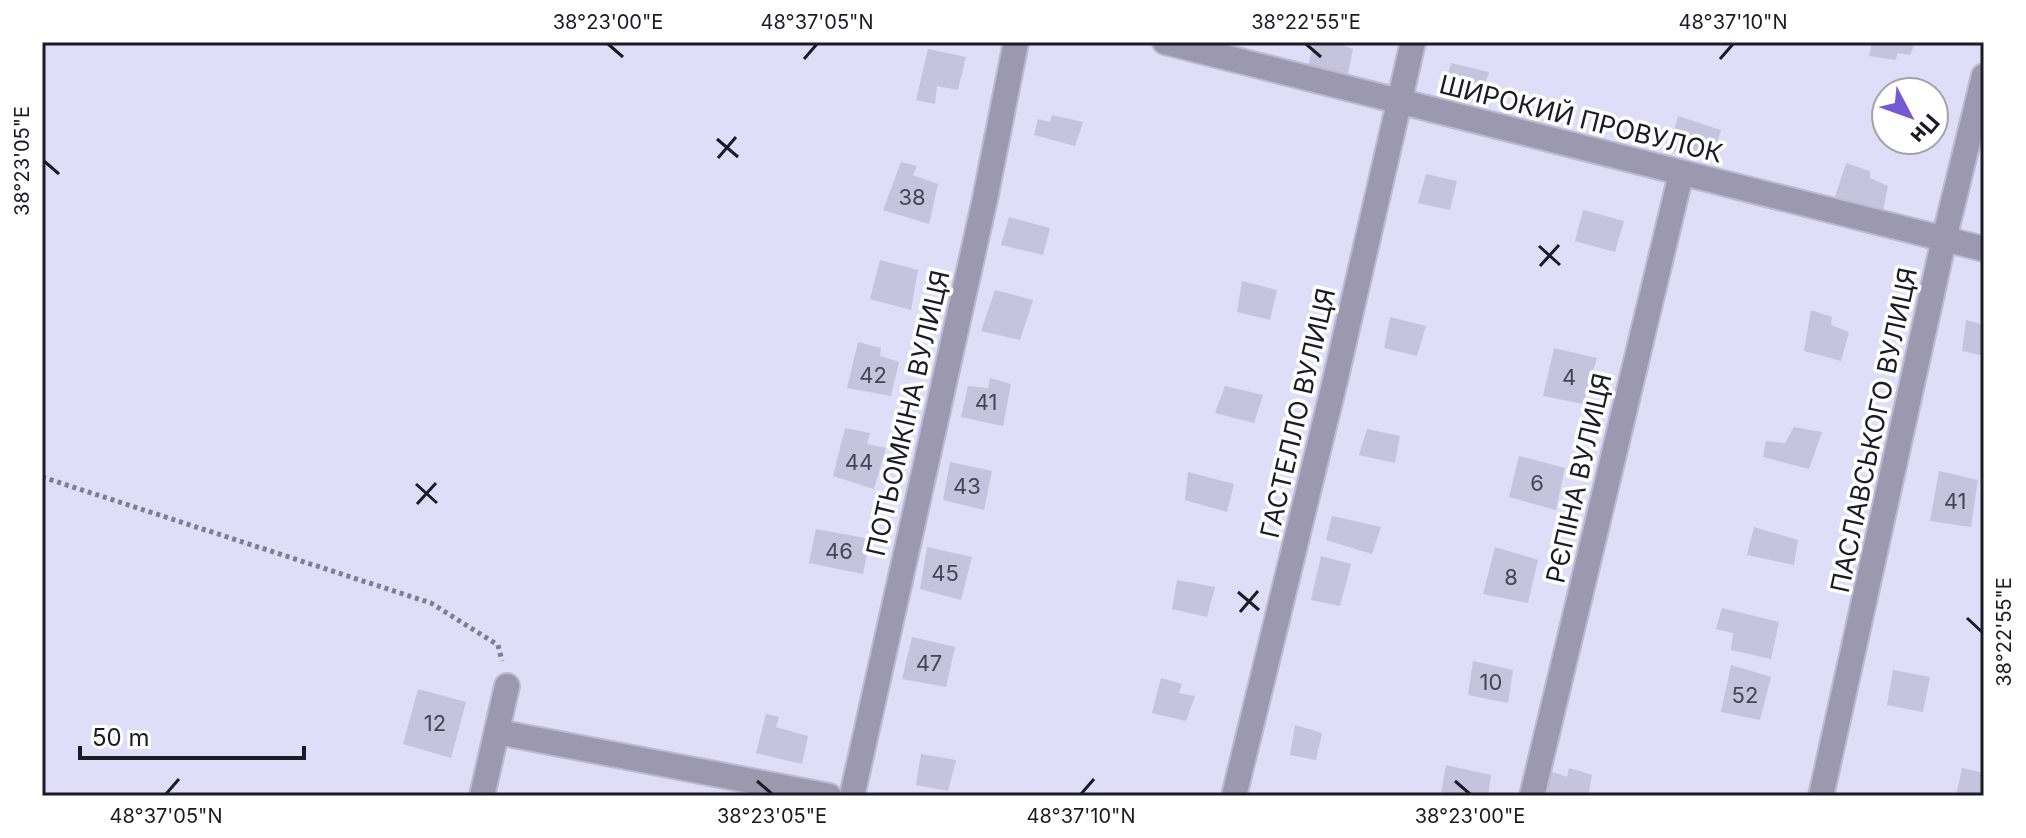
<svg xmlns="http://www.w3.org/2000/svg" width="2026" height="838" font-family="Inter,sans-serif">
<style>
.building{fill:#c6c3de}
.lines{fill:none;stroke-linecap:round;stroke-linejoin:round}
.street-casing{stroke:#bcbad2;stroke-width:28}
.path{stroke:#7f7d90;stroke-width:5;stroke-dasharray:4 4;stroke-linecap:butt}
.street{stroke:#9b98af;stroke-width:24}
.ticks{fill:none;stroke:#1c1b25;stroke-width:3}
.labels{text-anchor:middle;stroke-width:7;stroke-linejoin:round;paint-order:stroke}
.number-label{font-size:22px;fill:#464553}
.street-label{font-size:26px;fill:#1c1b25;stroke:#fff}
.neatline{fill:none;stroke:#1c1b25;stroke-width:3}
.ticks-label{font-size:20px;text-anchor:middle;fill:#1c1b25}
</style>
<rect width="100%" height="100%" fill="#dfddf8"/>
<g class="building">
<polygon points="1309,42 1333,42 1353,49 1347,78 1307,69 1314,44"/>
<polygon points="1872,42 1915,42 1910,55 1898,53 1895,60 1869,56"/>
<polygon points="928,49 966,57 958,90 937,86 935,104 916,100"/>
<polygon points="1451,63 1489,72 1479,102 1443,92"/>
<polygon points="1052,115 1083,122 1075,146 1034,135 1038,119 1050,122"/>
<polygon points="1678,116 1721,130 1711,161 1669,150"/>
<polygon points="901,162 917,166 913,175 938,184 929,224 883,210"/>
<polygon points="1846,163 1870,171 1870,178 1888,186 1883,210 1835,197"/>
<polygon points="1426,174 1457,181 1450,210 1418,203"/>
<polygon points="1583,210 1624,221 1615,252 1575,241"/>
<polygon points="1009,217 1050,228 1043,255 1001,245"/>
<polygon points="880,260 918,270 911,310 870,299"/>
<polygon points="1242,281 1277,290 1270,320 1237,312"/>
<polygon points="995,290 1033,300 1020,340 981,331"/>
<polygon points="1811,310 1832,317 1831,325 1849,332 1841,361 1804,351"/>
<polygon points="1390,317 1426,326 1417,356 1384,348"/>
<polygon points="1966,320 1984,325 1984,356 1962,351"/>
<polygon points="858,342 881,348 880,356 899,362 891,396 847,388"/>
<polygon points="1554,348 1597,358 1583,404 1543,396"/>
<polygon points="990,378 1011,384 1003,426 961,417 968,386 988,388"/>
<polygon points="1225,386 1263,395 1254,423 1215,413"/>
<polygon points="1794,427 1822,432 1809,469 1763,457 1766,441 1785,443"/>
<polygon points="845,428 870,433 867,444 886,448 874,489 833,476"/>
<polygon points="1367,429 1400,436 1395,463 1359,455"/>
<polygon points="1519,456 1565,468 1556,510 1509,497"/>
<polygon points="950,462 992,471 984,510 943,500"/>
<polygon points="1939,471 1978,480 1971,527 1930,521"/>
<polygon points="1188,472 1234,484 1227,512 1185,500"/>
<polygon points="1332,516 1381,527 1372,554 1326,540"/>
<polygon points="1754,527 1798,540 1794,565 1747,555"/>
<polygon points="816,529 870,539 863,574 809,563"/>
<polygon points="927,547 972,557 961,600 920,589"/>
<polygon points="1495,547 1538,560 1528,603 1483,594"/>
<polygon points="1321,556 1351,564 1340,606 1311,600"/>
<polygon points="1177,580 1215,587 1207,617 1172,609"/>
<polygon points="1722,608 1779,622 1771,659 1731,650 1733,633 1716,629"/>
<polygon points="912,637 955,647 946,687 902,679"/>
<polygon points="1473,661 1513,670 1508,703 1468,695"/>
<polygon points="1731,665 1771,677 1760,720 1721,712"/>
<polygon points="1893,670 1930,677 1923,712 1887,705"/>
<polygon points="1161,678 1182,684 1179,693 1195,696 1186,721 1152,713"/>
<polygon points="418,689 466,702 451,758 403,744"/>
<polygon points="766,714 779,717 776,727 808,736 802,764 756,753"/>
<polygon points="1295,725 1322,733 1316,760 1290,755"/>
<polygon points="921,754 956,760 948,791 916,785"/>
<polygon points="1446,765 1491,775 1488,796 1451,796 1441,793"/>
<polygon points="1569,768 1592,775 1588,796 1544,796 1550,771 1567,777"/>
<polygon points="1962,768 1984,773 1984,796 1956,796"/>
</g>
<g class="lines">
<defs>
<g id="street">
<polyline points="1165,42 1984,249"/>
<polyline points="498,732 829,796"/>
<polyline points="482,796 507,686"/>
<polyline points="852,796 985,199 1016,42"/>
<polyline points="1234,796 1335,381 1413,42"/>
<polyline points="1532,796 1681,174"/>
<polyline points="1821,796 1944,239 1984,76"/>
</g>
</defs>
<use href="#street" class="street-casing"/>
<polyline class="path" points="42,477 431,603 498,645 502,661"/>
<use href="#street" class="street"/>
</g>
<path class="ticks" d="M 608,44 L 623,57M 1306,44 L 1321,57M 804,59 L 817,44M 1720,59 L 1733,44M 717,139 L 738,157M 718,158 L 736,137M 44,161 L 59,174M 1539,246 L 1560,265M 1540,266 L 1559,245M 416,484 L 437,503M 417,504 L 436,483M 1238,592 L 1259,610M 1240,612 L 1258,591M 1967,618 L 1982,632M 757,781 L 772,794M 1455,781 L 1470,794M 166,794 L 179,779M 1081,794 L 1094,779"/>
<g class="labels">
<g class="number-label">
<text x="912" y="205">38</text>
<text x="873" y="383">42</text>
<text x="1569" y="385">4</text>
<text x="986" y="410">41</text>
<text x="859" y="470">44</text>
<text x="1537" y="491">6</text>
<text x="967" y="494">43</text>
<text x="1955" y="509">41</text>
<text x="839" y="559">46</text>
<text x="945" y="581">45</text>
<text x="1511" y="585">8</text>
<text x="929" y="671">47</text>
<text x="1491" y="690">10</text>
<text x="1745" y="703">52</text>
<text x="435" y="731">12</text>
</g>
<g class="street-label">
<text transform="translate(1581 119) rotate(14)" y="9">ШИРОКИЙ ПРОВУЛОК</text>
<text transform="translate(908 413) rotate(-77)" y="9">ПОТЬОМКІНА ВУЛИЦЯ</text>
<text transform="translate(1298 413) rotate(-77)" y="9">ГАСТЕЛЛО ВУЛИЦЯ</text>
<text transform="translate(1874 430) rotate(-78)" y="9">ПАСЛАВСЬКОГО ВУЛИЦЯ</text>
<text transform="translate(1579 478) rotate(-77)" y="9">РЄПІНА ВУЛИЦЯ</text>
</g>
</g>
<rect width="2026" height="838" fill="none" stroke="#ffffff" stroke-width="88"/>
<g transform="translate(1910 116) rotate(131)"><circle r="38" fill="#ffffff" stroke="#a4a4a8" stroke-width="2"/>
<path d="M0-6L14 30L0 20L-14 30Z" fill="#7659d3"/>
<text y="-12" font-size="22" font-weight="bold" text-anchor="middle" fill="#1c1b25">Пн</text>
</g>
<path d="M80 746v12h224v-12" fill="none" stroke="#1c1b25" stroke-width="4"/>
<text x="92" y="746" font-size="24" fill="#1c1b25" stroke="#ffffff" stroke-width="6" paint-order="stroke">50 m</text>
<rect x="44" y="44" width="1938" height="750" class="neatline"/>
<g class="ticks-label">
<text x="608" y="29">38°23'00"E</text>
<text x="817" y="29">48°37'05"N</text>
<text x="1306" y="29">38°22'55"E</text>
<text x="1733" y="29">48°37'10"N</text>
<text transform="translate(22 161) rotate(-90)" y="7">38°23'05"E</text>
<text transform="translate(2004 632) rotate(-90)" y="7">38°22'55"E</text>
<text x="166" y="823">48°37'05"N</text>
<text x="772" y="823">38°23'05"E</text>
<text x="1081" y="823">48°37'10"N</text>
<text x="1470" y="823">38°23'00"E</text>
</g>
</svg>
